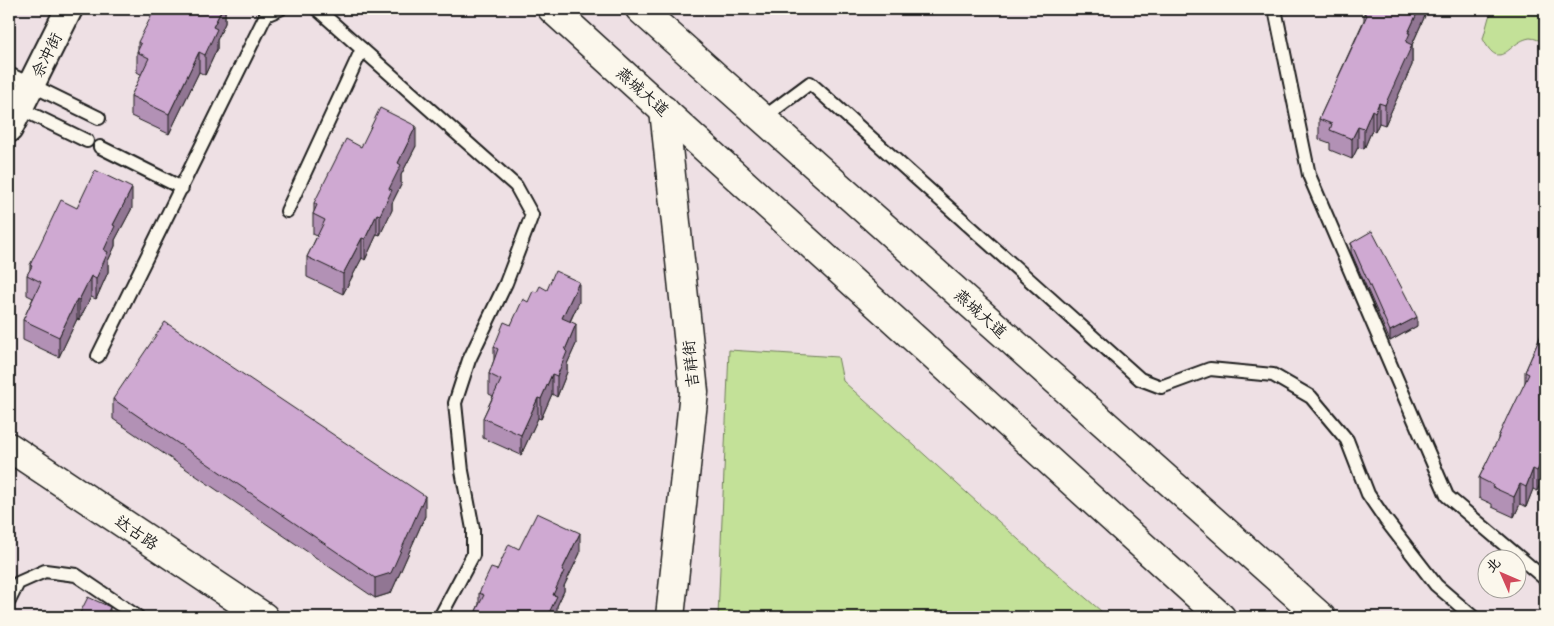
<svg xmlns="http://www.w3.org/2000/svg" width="1554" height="626" font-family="'Gochi Hand','LXGW WenKai TC',sans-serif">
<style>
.green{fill:#c3e198;stroke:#707e5a}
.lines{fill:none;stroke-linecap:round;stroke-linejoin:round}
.lane-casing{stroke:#1c1c1c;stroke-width:16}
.street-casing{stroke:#1c1c1c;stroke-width:30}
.secondary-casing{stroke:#1c1c1c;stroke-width:31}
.primary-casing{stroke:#1c1c1c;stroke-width:31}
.lane{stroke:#fbf7ec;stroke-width:12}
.street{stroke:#fbf7ec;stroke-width:26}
.secondary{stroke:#fbf7ec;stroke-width:28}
.primary{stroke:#fbf7ec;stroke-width:28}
.wall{fill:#b291b5;stroke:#1c1c1c}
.shaded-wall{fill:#917693;stroke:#1c1c1c}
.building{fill:#cfa9d2;stroke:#1c1c1c}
.labels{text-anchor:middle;stroke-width:4;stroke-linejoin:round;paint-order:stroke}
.street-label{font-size:16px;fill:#1c1c1c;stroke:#fbf7ec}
</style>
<rect width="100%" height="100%" fill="#eee0e4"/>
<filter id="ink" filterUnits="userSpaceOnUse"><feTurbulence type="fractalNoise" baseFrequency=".02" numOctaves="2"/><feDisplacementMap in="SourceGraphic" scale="10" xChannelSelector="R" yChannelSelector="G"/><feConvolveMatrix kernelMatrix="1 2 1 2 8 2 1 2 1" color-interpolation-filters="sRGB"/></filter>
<g filter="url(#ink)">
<g class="green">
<path d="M 1495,9 L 1545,9 L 1545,42 C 1540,41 1535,38 1530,38 C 1508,41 1501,74 1483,39 L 1489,17 Z"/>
<polygon points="729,350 838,357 843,381 1029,549 1108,617 718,617"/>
</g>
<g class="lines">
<defs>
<g id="lane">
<polyline points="317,9 516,186 532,215 506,283 469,360 455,403 462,471 473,529 473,555 440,617"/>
<polyline points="1275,9 1309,175 1447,496 1545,579"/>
<polyline points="9,74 99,118"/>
<polyline points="19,108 87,141"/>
<polyline points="763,118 810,83 1140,379 1161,387 1210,369 1273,375 1311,397 1347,440 1368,494 1385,519 1436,585 1473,617"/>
<polyline points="100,147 182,188"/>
<polyline points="287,211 362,49"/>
<polyline points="98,356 266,15 280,9"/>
<polyline points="9,601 18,583 45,571 76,575 138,617"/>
</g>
<polyline id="street" points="9,129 69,9"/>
<g id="secondary">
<polyline points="664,110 694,392 670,617"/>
<polyline points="9,447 264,617"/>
</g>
<g id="primary">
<polyline points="552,9 1221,617"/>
<polyline points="640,9 1321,617"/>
</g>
</defs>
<use href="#lane" class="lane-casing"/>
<use href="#street" class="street-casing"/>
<use href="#secondary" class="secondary-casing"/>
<use href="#primary" class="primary-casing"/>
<use href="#lane" class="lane"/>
<use href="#street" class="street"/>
<use href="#secondary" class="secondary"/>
<use href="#primary" class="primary"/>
</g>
<g class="wall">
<polygon points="225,9 225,23 217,40 217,49 205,75 199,72 169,134 131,116 131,96 142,75 137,72 137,52 138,49 138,42"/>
<polygon points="1366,9 1428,9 1412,45 1412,65 1385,125 1379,123 1375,132 1372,130 1364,149 1358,147 1352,159 1330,150 1330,143 1319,139 1319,119 1364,20 1364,13"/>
<polygon points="416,146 401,175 401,185 392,203 392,210 380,235 377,234 365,260 362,258 343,294 307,277 307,257 317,236 313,234 313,214 314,212 314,203 361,147"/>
<polygon points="77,208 132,208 115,240 115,246 108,261 108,272 96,299 91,297 79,320 77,319 59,357 23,340 23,320 33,298 27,295 27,275 30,270 30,265"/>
<polygon points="1351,243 1417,326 1390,341 1351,252"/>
<polygon points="547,290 579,302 570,322 576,344 567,364 567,372 557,397 552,394 541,419 538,418 521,455 483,438 483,418 493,396 489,394 489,374 494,360 494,347 528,302"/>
<polygon points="1545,326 1545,484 1541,483 1537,491 1533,489 1526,507 1520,504 1514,517 1492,507 1492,504 1479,498 1479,478 1498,440 1498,437 1509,416 1525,384 1525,372"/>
<polygon points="113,399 425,516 391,593 375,598 113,419"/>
<polygon points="519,549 580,553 564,586 564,591 557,606 556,617 476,617 476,611 479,604 479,593 497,570"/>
</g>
<g class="shaded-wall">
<polygon points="222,9 225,9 225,23 217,40 217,49 205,75 205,55 213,27"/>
<polygon points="1419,9 1428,9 1410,49 1412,45 1412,65 1385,125 1385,105 1406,42 1408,33"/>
<polygon points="199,52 199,72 169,134 169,114"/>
<polygon points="1379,103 1379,123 1375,132 1375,112"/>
<polygon points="1372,110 1372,130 1364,149 1364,129"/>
<polygon points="416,126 416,146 401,175 401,185 392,203 392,210 380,235 380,215 398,163"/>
<polygon points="1358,127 1358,147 1352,159 1352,139"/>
<polygon points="132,188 132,208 115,240 115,246 108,261 108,272 96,299 96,279 104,250 113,225"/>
<polygon points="377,214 377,234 365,260 365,239"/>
<polygon points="362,238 362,258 343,294 343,274"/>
<polygon points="91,276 91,297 79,320 79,300"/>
<polygon points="579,282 579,302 562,338 562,318"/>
<polygon points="77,299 77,319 59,357 59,337"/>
<polygon points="1417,317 1417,326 1390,341 1390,331"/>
<polygon points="576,324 576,344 567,364 567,372 557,397 557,376 565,350"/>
<polygon points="552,374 552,394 541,419 541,399"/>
<polygon points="538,398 538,418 521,455 521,435"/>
<polygon points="1541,463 1541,483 1537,491 1537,471"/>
<polygon points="1533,469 1533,489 1526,507 1526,487"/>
<polygon points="1520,484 1520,504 1514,517 1514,497"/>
<polygon points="425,496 425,516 391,593 375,598 375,578"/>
<polygon points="580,533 580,553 564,586 564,591 557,606 557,616 556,617 547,617 553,595 562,570"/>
<polygon points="110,607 110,617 106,617"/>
</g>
<g class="building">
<polygon points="155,9 222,9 213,27 217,29 205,55 199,52 169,114 131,96 149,58 137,52 141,44 138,42"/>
<polygon points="1366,9 1419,9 1408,33 1410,33 1406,42 1412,45 1385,105 1379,103 1375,112 1372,110 1364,129 1358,127 1352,139 1330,130 1332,124 1319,119 1367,15 1364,13"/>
<polygon points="380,108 416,126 398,163 401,165 389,189 392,190 380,215 377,214 365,239 362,238 343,274 307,257 325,220 313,214 317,205 314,203 346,139 361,147"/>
<polygon points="95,170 132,188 113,225 115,226 104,250 108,252 96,279 91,276 79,300 77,299 59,337 23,320 41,282 27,275 32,266 30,265 61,200 77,208"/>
<polygon points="1372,231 1417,317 1390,331 1351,243"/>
<polygon points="555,271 579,282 562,318 576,324 565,350 567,352 557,376 552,374 541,399 538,398 521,435 483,418 501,380 489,374 498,349 494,347 504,322 511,325 523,299 528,302 533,291 537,292 540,286 547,290"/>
<polygon points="165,322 425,496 391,573 375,578 113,399"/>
<polygon points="1545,326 1545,464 1541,463 1537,471 1533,469 1526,487 1520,484 1514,497 1492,487 1493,485 1479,478 1499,437 1498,437 1508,415 1509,416 1529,374 1525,372"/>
<polygon points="537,513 580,533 562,570 564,571 553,595 557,596 547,617 477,617 479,612 476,611 484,595 479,593 491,568 497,570 509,544 519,549"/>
<polygon points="88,597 110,607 106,617 78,617"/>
</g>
</g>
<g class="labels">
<g class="street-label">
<text transform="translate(46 55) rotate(-63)" y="6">佘冲街</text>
<text transform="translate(643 91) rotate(42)" y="6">燕城大道</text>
<text transform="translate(981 313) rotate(42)" y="6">燕城大道</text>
<text transform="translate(690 364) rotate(-96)" y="6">吉祥街</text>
<text transform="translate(137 532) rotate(34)" y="6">达古路</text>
</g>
</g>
<rect width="1554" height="626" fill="none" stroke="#fbf7ec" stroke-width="30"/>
<rect x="15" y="15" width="1524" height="596" fill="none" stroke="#1c1c1c" stroke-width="2" filter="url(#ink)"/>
<g transform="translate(1502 574) rotate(315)"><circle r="24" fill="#fbf7ec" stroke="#a29f99"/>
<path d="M0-4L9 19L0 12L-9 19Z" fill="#d1495b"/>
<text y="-8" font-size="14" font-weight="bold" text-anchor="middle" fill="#1c1c1c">北</text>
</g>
</svg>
